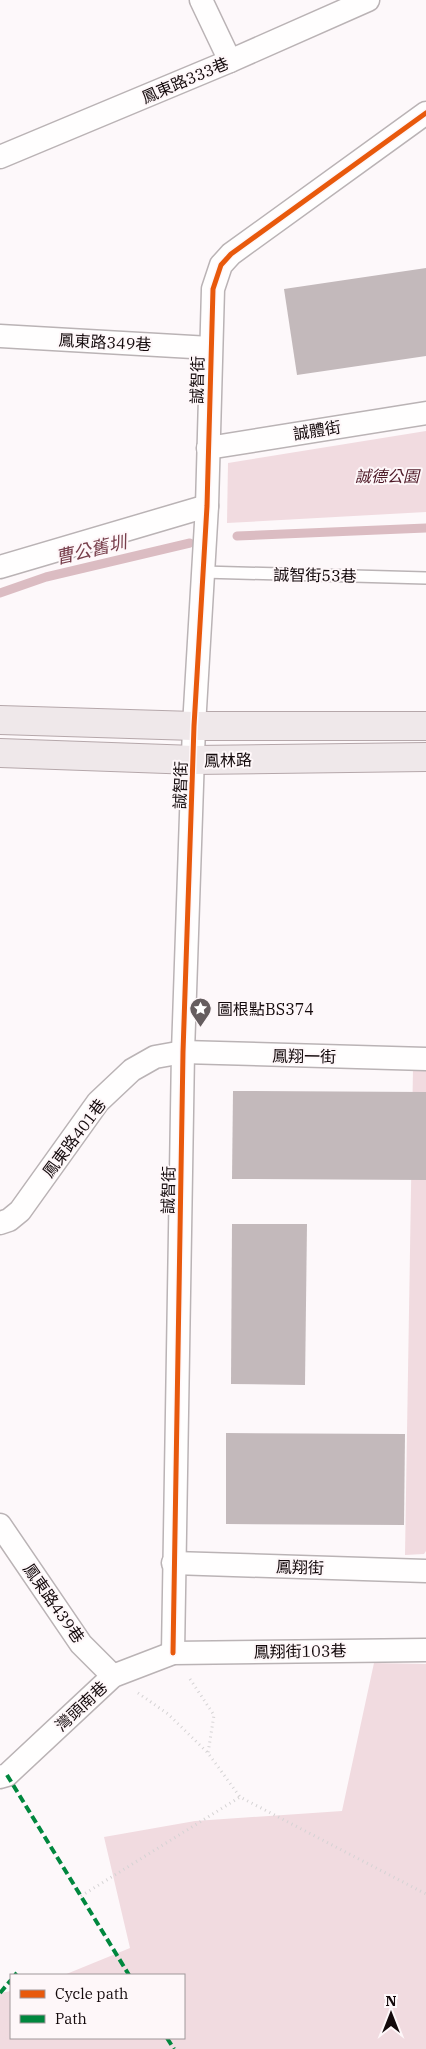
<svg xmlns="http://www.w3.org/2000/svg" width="426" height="2049" font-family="'IBM Plex Serif','Noto Sans TC',serif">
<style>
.green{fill:#f1dbe0}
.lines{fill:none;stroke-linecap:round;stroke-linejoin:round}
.stream{stroke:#dbbcc2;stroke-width:9}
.building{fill:#c3b9bb}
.service-casing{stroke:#bab3b5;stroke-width:14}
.minor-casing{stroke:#bab3b5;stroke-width:25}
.primary-casing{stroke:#b5a7aa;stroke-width:30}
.path{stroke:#d5d3d4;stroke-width:3;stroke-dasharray:1 4;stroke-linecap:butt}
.service{stroke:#fffefe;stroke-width:11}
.minor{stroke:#fffefe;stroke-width:22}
.primary{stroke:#efe8ea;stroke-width:28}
.quiet{stroke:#00873e;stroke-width:4;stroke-dasharray:8 4;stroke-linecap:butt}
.cycleway-casing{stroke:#fef7f9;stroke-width:8}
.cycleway{stroke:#e8590c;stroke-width:5}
.labels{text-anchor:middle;stroke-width:4;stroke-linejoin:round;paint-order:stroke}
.street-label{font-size:16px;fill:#13090b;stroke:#fef7f9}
.park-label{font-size:16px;font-style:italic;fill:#4d1826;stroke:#fef7f9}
.poi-label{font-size:16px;fill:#13090b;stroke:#fef7f9;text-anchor:start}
.water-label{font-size:18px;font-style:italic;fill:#773e4b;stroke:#fef7f9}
</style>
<rect width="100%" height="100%" fill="#fdf8fa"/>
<g class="green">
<polygon points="426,431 426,512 227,523 228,463"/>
<polygon points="413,1068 426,1068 426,1551 424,1554 405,1555"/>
<polygon points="374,1663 426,1664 426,2049 0,2049 0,1993 11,1991 11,2038 184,2038 184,1975 64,1975 130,1948 104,1837 195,1821 342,1811"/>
</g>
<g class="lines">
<g class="stream">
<polyline points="237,536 426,528"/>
<polyline points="0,593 46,577 190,543"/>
</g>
</g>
<g class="building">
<polygon points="426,268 426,356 297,375 284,289"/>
<polygon points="233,1091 426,1092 426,1180 232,1179"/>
<polygon points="232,1224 307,1224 305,1385 231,1384"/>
<polygon points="226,1433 405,1434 404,1525 226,1524"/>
</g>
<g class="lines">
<defs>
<polyline id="service" points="203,572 426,578"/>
<g id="minor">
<polyline points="201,0 230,61"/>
<polyline points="0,157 230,61 368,0"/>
<polyline points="0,336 210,348"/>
<polyline points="208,448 426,413"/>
<polyline points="0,567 207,506"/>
<polyline points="0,1223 9,1220 20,1211 98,1102 132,1070 155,1057 183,1052 426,1059"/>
<polyline points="0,1525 81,1644 113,1676"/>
<polyline points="173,1563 426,1571"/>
<polyline points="173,1653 183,1052 194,726 207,506 213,289 221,265 231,254 426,113"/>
<polyline points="0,1777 7,1775 113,1676 173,1653 426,1650"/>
</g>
<g id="primary">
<polyline points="0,720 194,726 426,726"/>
<polyline points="0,753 194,760 426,757"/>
</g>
</defs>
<use href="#service" class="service-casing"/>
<use href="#minor" class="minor-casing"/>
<use href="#primary" class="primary-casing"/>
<g class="path">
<polyline points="190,1679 214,1715 208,1753"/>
<polyline points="138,1693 168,1714 208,1753 240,1797 426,1894"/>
<polyline points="81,1896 240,1797"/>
</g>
<use href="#service" class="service"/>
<use href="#minor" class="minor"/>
<use href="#primary" class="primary"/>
<g class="quiet">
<polyline points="7,1775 129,1975"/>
<polyline points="15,1975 17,1973"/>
<polyline points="0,1993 11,1980"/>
<polyline points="167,2038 174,2049"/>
</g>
<defs>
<polyline id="cycleway" points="173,1653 183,1052 194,726 207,506 213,289 221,265 231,254 426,113"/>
</defs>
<use href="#cycleway" class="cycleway-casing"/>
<use href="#cycleway" class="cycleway"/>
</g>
<defs>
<symbol id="sight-pin" viewBox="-11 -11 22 30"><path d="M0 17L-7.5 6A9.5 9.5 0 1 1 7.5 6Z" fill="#655d5f" stroke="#fef7f9"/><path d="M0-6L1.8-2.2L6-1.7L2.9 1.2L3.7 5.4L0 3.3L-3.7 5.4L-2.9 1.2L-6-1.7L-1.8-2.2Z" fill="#fff"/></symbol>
</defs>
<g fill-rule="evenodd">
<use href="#sight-pin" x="188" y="996" width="25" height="34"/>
</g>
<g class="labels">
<g class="street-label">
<text transform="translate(185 80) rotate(-23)" y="6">鳳東路333巷</text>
<text transform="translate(105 342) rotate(3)" y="6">鳳東路349巷</text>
<text transform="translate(197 380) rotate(-89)" y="6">誠智街</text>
<text transform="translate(317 430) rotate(-9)" y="6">誠體街</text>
<text transform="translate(315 575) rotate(1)" y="6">誠智街53巷</text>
<text transform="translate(228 760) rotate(-1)" y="6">鳳林路</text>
<text transform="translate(180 785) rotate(-88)" y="6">誠智街</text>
<text transform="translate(304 1056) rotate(1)" y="6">鳳翔一街</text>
<text transform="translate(74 1138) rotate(-53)" y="6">鳳東路401巷</text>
<text transform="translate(168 1190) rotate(-89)" y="6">誠智街</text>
<text transform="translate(300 1567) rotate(2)" y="6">鳳翔街</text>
<text transform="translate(54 1603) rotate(55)" y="6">鳳東路439巷</text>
<text transform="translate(300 1651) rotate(-1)" y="6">鳳翔街103巷</text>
<text transform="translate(81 1706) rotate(-43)" y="6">灣頭南巷</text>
</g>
<g class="park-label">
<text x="387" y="482">誠德公園</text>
</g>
<g class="poi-label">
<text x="217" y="1015">圖根點BS374</text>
</g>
<g class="water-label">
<text transform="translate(91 550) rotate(-13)" y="6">曹公舊圳</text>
</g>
</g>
<rect x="10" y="1974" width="175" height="65" fill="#fef7f9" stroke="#a0989a"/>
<rect x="20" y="1990" width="25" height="8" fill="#e8590c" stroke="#a0989a"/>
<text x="55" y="1999" font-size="15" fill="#13090b">Cycle path</text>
<rect x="20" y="2015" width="25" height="8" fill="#00873e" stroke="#a0989a"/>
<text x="55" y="2024" font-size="15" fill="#13090b">Path</text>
<g transform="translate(391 2014)" stroke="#fef7f9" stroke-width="4" paint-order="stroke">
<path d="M0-4L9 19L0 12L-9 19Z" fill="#13090b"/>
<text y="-8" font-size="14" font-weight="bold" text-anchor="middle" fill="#13090b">N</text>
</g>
</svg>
